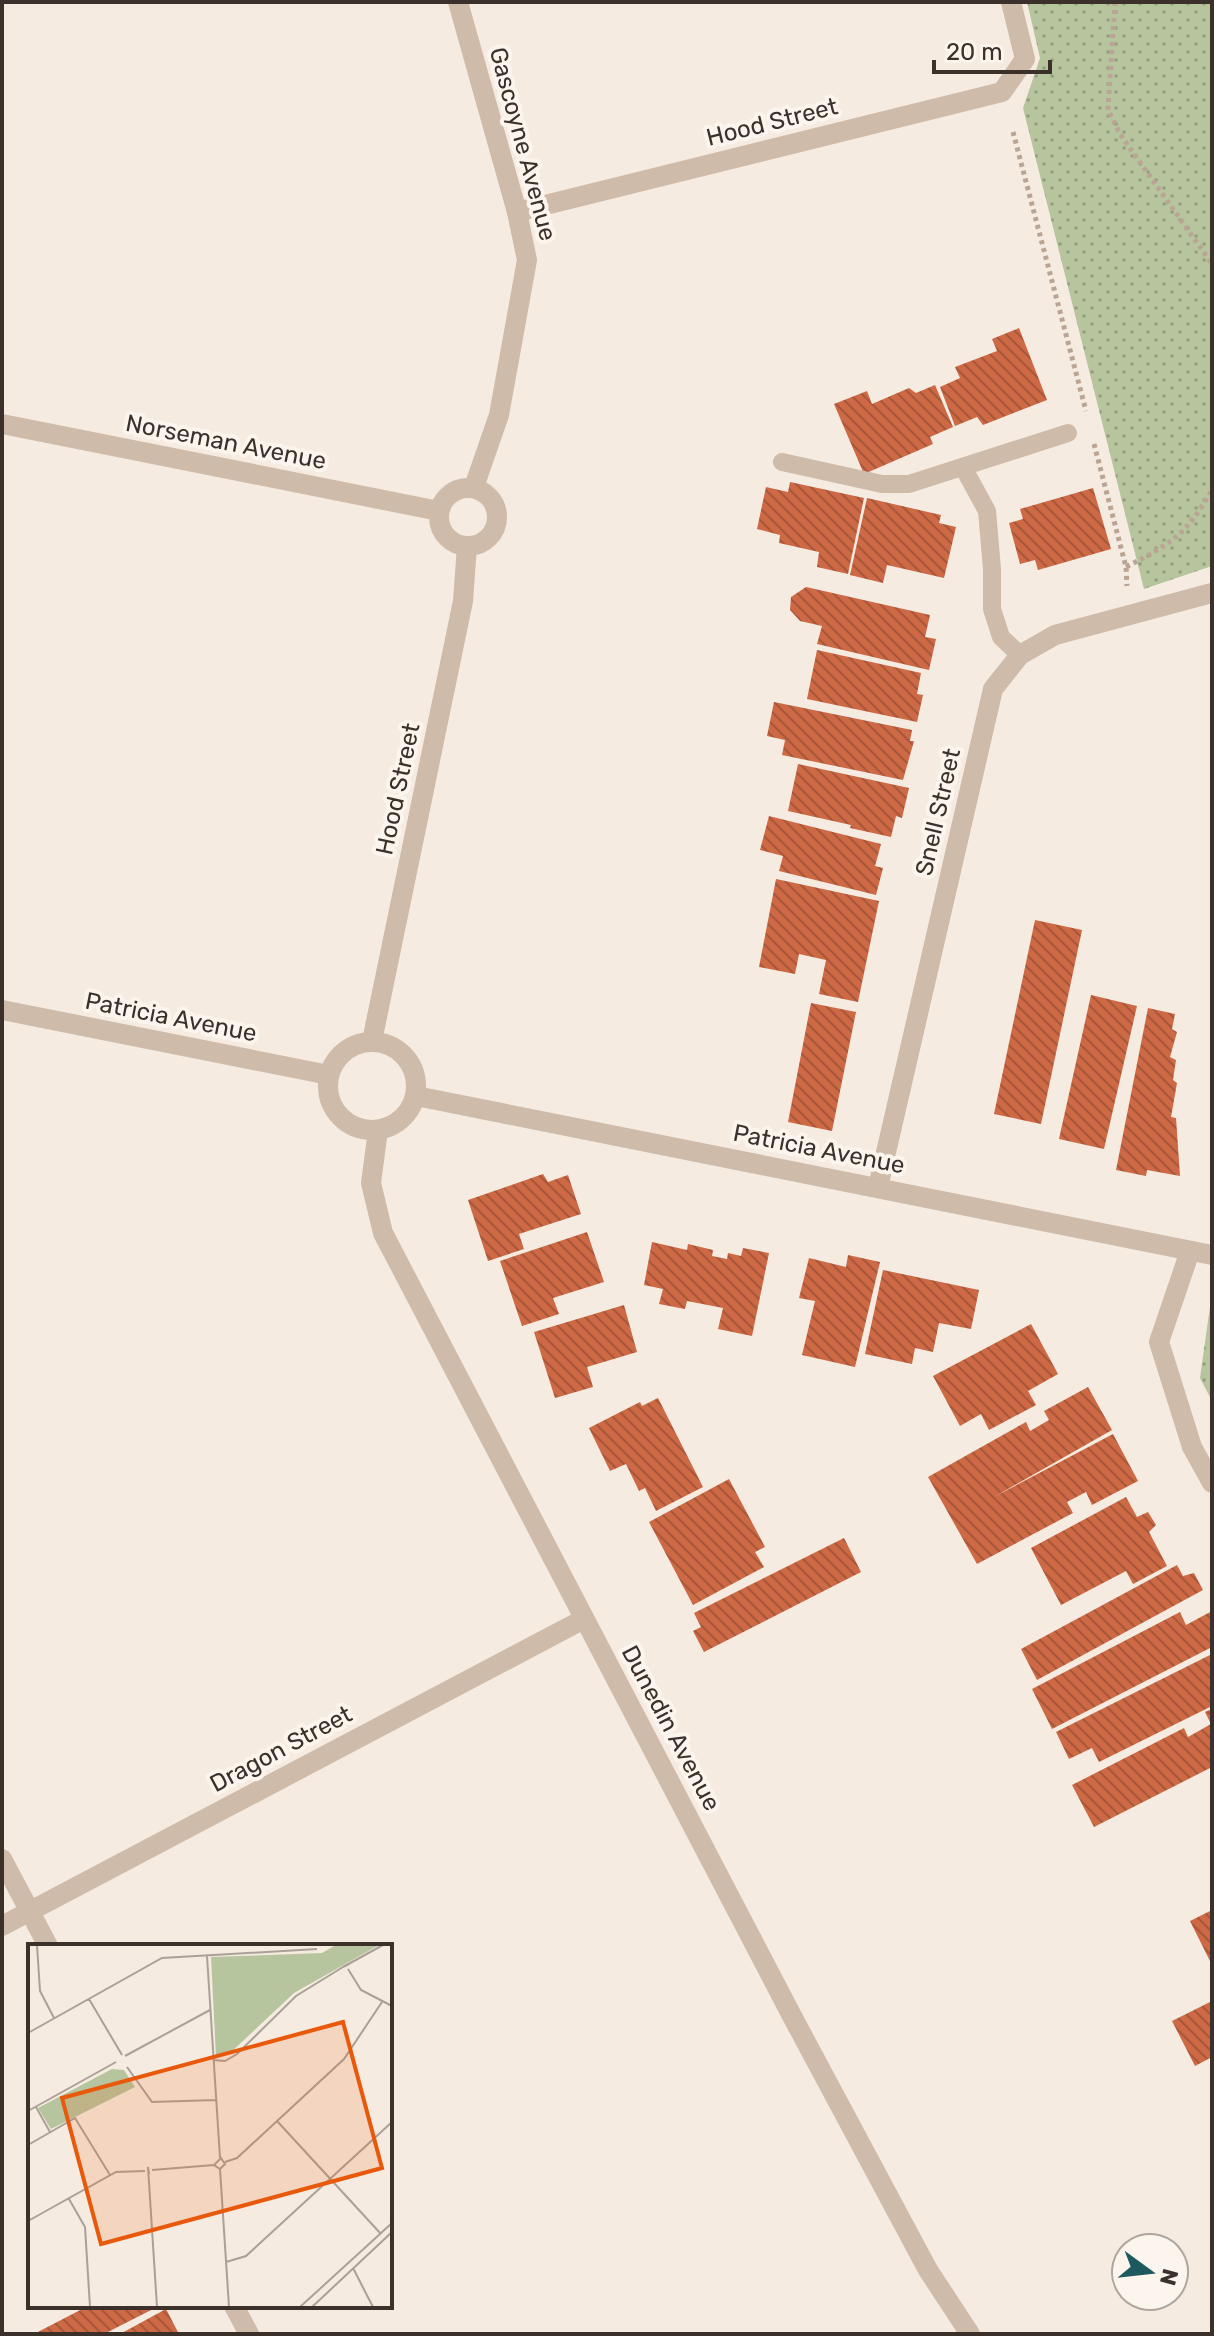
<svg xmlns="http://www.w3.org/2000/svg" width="1214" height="2336" font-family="Rubik,sans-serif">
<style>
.park{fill:url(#park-dots)}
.building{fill:url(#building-back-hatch)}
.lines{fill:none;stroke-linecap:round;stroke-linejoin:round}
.path{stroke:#baa594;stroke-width:5;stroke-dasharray:4 4;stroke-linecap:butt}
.lane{stroke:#cebbaa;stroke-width:18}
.street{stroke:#cebbaa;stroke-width:20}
.labels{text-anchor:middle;stroke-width:8;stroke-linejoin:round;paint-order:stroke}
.street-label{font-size:24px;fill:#3b302a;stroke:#fbf5ed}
.inset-road{fill:none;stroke:#aba097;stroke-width:2}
.view{fill:#e8590c;fill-opacity:0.15;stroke:#e8590c;stroke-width:4}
.inset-edge{fill:none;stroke:#3b302a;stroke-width:4}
</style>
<defs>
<pattern id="park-dots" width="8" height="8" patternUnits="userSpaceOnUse" patternTransform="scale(2)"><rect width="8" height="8" fill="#b7c59e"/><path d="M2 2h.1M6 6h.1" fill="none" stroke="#96a081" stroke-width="1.8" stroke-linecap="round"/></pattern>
<pattern id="building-back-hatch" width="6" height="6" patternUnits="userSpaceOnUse" patternTransform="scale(2)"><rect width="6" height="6" fill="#cd6945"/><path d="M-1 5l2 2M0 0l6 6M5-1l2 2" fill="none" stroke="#a8573a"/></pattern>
</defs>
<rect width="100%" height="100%" fill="#f5ebe0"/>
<g class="park">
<polygon points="1027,2 1212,2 1212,566 1144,589 1023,108 1040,58"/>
<polygon points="1212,1292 1212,1401 1200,1378"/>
</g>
<g class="building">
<polygon points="1019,328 1047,400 983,425 977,417 955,426 940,387 960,378 955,367 997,351 992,339"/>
<polygon points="935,385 953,427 930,437 933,444 864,474 834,404 867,391 872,404 909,388 916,393"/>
<polygon points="790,482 864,498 848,574 817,567 819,552 779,543 780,535 757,529 766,487 788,492"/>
<polygon points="1093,488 1111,549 1038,570 1035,560 1020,564 1009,523 1023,519 1020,509"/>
<polygon points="867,498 941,515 939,523 956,527 944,578 887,565 883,583 850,575"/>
<polygon points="806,587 930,615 925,637 936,639 929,670 817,644 822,626 800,621 790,610 791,597"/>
<polygon points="817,650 921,673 917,694 923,695 917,722 807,699"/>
<polygon points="774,702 912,730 910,741 914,741 903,780 782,755 785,740 767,736"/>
<polygon points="798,764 909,788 902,818 896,816 891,837 850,828 851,825 788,811"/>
<polygon points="769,816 881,844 875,866 883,868 876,895 779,871 783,856 760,850"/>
<polygon points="776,879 879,901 858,1002 819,994 826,960 799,954 795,974 759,967"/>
<polygon points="1035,920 1082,930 1041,1124 994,1114"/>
<polygon points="1091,995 1137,1006 1104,1149 1059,1139"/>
<polygon points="811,1003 856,1012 832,1131 788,1122"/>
<polygon points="1148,1008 1175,1014 1172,1029 1177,1032 1170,1057 1176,1060 1173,1080 1177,1083 1171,1117 1176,1118 1180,1176 1147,1170 1146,1176 1116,1170"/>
<polygon points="543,1174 548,1182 568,1175 581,1214 519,1234 524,1249 488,1261 468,1200"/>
<polygon points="587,1232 604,1282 553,1298 559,1314 522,1326 500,1261"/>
<polygon points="652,1242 687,1250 688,1244 713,1250 712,1256 727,1259 728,1253 741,1256 743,1248 769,1253 752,1336 718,1329 723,1308 687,1301 685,1309 659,1304 663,1289 644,1285"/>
<polygon points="848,1255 880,1262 855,1367 802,1355 815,1301 799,1298 809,1258 846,1267"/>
<polygon points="883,1270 979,1290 971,1329 939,1323 933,1352 915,1348 912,1364 865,1354"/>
<polygon points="624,1305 637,1352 587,1367 593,1387 555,1398 534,1332"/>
<polygon points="1031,1324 1058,1374 1028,1391 1036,1405 989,1430 981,1414 960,1426 933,1376"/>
<polygon points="1088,1387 1112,1430 994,1497 1113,1434 1138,1481 1092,1505 1086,1492 1067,1502 1073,1513 977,1564 928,1477 1026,1422 1030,1431 1049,1420 1044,1411"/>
<polygon points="658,1398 703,1487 656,1511 645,1488 639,1491 626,1464 610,1471 589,1428 640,1402 642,1406"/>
<polygon points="729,1479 765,1547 755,1552 764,1567 693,1605 649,1522"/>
<polygon points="1126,1497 1137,1517 1148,1512 1156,1525 1149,1532 1167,1566 1133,1584 1126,1571 1061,1605 1031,1548"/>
<polygon points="844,1538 861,1572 704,1652 693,1631 701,1627 694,1613"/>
<polygon points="1177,1565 1183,1576 1194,1573 1203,1590 1037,1680 1021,1649"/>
<polygon points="1212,1611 1212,1647 1052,1729 1032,1689 1180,1612 1186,1625"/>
<polygon points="1212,1654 1212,1706 1099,1762 1092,1748 1069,1759 1056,1732"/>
<polygon points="1212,1709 1212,1767 1094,1827 1072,1785 1184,1728 1188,1737 1211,1724 1205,1712"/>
<polygon points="1212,1910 1212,1965 1190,1921"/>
<polygon points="1212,2001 1212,2057 1195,2066 1172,2021"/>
<polygon points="88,2306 159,2306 104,2334 34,2334"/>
<polygon points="166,2309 179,2334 120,2334"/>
</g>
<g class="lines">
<g class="path">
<polyline points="1115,2 1108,110 1120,134 1212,264"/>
<polyline points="1013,132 1086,411"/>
<polyline points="1094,444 1126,567 1127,586"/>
<path d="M 1126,567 C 1172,543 1185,536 1212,490"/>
</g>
<g class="lane">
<polyline points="782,462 882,484 909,484 1068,433"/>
<polyline points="963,467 987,511 992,569 992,609 1001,637 1020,655"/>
</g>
<g class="street">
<polyline points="458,2 517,212 527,260 499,415 474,487"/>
<polyline points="517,212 1002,92 1025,59 1011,2"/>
<polyline points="2,424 439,511"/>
<circle cx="468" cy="517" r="29"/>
<polyline points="2,1010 329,1075"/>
<polyline points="372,1041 463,601 467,546"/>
<circle cx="372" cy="1086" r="44"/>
<polyline points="416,1096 1212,1255"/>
<polyline points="378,1130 371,1183 383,1233 792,2016 928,2270 970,2334"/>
<polyline points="878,1187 993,689 1020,655 1055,635 1212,593"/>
<polyline points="1190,1251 1159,1342 1192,1447 1212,1483"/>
<polyline points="2,1859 48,1946"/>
<polyline points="2,1926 584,1619"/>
<polyline points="234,2306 249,2334"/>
</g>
</g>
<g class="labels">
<g class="street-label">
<text transform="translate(772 122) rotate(-14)" y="8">Hood Street</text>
<text transform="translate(523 144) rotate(75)" y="8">Gascoyne Avenue</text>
<text transform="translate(226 442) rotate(11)" y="8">Norseman Avenue</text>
<text transform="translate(398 789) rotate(-78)" y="8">Hood Street</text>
<text transform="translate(938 812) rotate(-77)" y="8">Snell Street</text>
<text transform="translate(171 1017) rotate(11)" y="8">Patricia Avenue</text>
<text transform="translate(819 1149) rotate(11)" y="8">Patricia Avenue</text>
<text transform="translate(671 1728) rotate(62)" y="8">Dunedin Avenue</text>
<text transform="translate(281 1749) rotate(-28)" y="8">Dragon Street</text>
</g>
</g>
<g transform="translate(28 1944)">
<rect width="364" height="364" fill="#f5ebe0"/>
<path d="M 308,1 L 351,1 L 266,49 L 200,111 L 188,112 L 183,13 L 294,9 ZM 84,125 L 96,126 L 107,143 L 23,185 L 10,164 Z" fill="#b7c59e"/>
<path class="inset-road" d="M 9,1 L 12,47 L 26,74M 179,12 L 192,214M 321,20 L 315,23 L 355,1M 320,25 L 333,46 L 364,62M 61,55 L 94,111M 0,89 L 134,14 L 289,5M 97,112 L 182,66M 185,116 L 197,117 L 209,110 L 268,52 L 315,23M 99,123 L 124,158 L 188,156M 8,163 L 22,188M 0,167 L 88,118M 249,177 L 353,290M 0,201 L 47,174 L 82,231M 197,218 L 209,214 L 316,115 L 354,58M 192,225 L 197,220 L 193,214 L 186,221 L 192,225 L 201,363M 124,226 L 186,221M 121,230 L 120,223 L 129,363M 41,255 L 57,283 L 62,363M 0,277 L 88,228 L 117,227M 198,318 L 218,312 L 364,178M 325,324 L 345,363M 272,363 L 364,279M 284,363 L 364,288"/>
<path class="view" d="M 315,78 L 354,224 L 73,300 L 34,154 Z"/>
<rect width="364" height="364" class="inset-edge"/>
</g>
<rect width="1214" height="2336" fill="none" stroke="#3b302a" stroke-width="8"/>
<g transform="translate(1150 2272) rotate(105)"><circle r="38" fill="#fbf5ed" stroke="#aea69f" stroke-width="2"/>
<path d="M0-6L14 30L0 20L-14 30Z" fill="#1c5a60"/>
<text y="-12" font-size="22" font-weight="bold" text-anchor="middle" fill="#3b302a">N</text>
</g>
<path d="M934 60v12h116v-12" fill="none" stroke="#3b302a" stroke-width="4"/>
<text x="946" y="60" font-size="24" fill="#3b302a" stroke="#fbf5ed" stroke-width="6" paint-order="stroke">20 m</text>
</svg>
